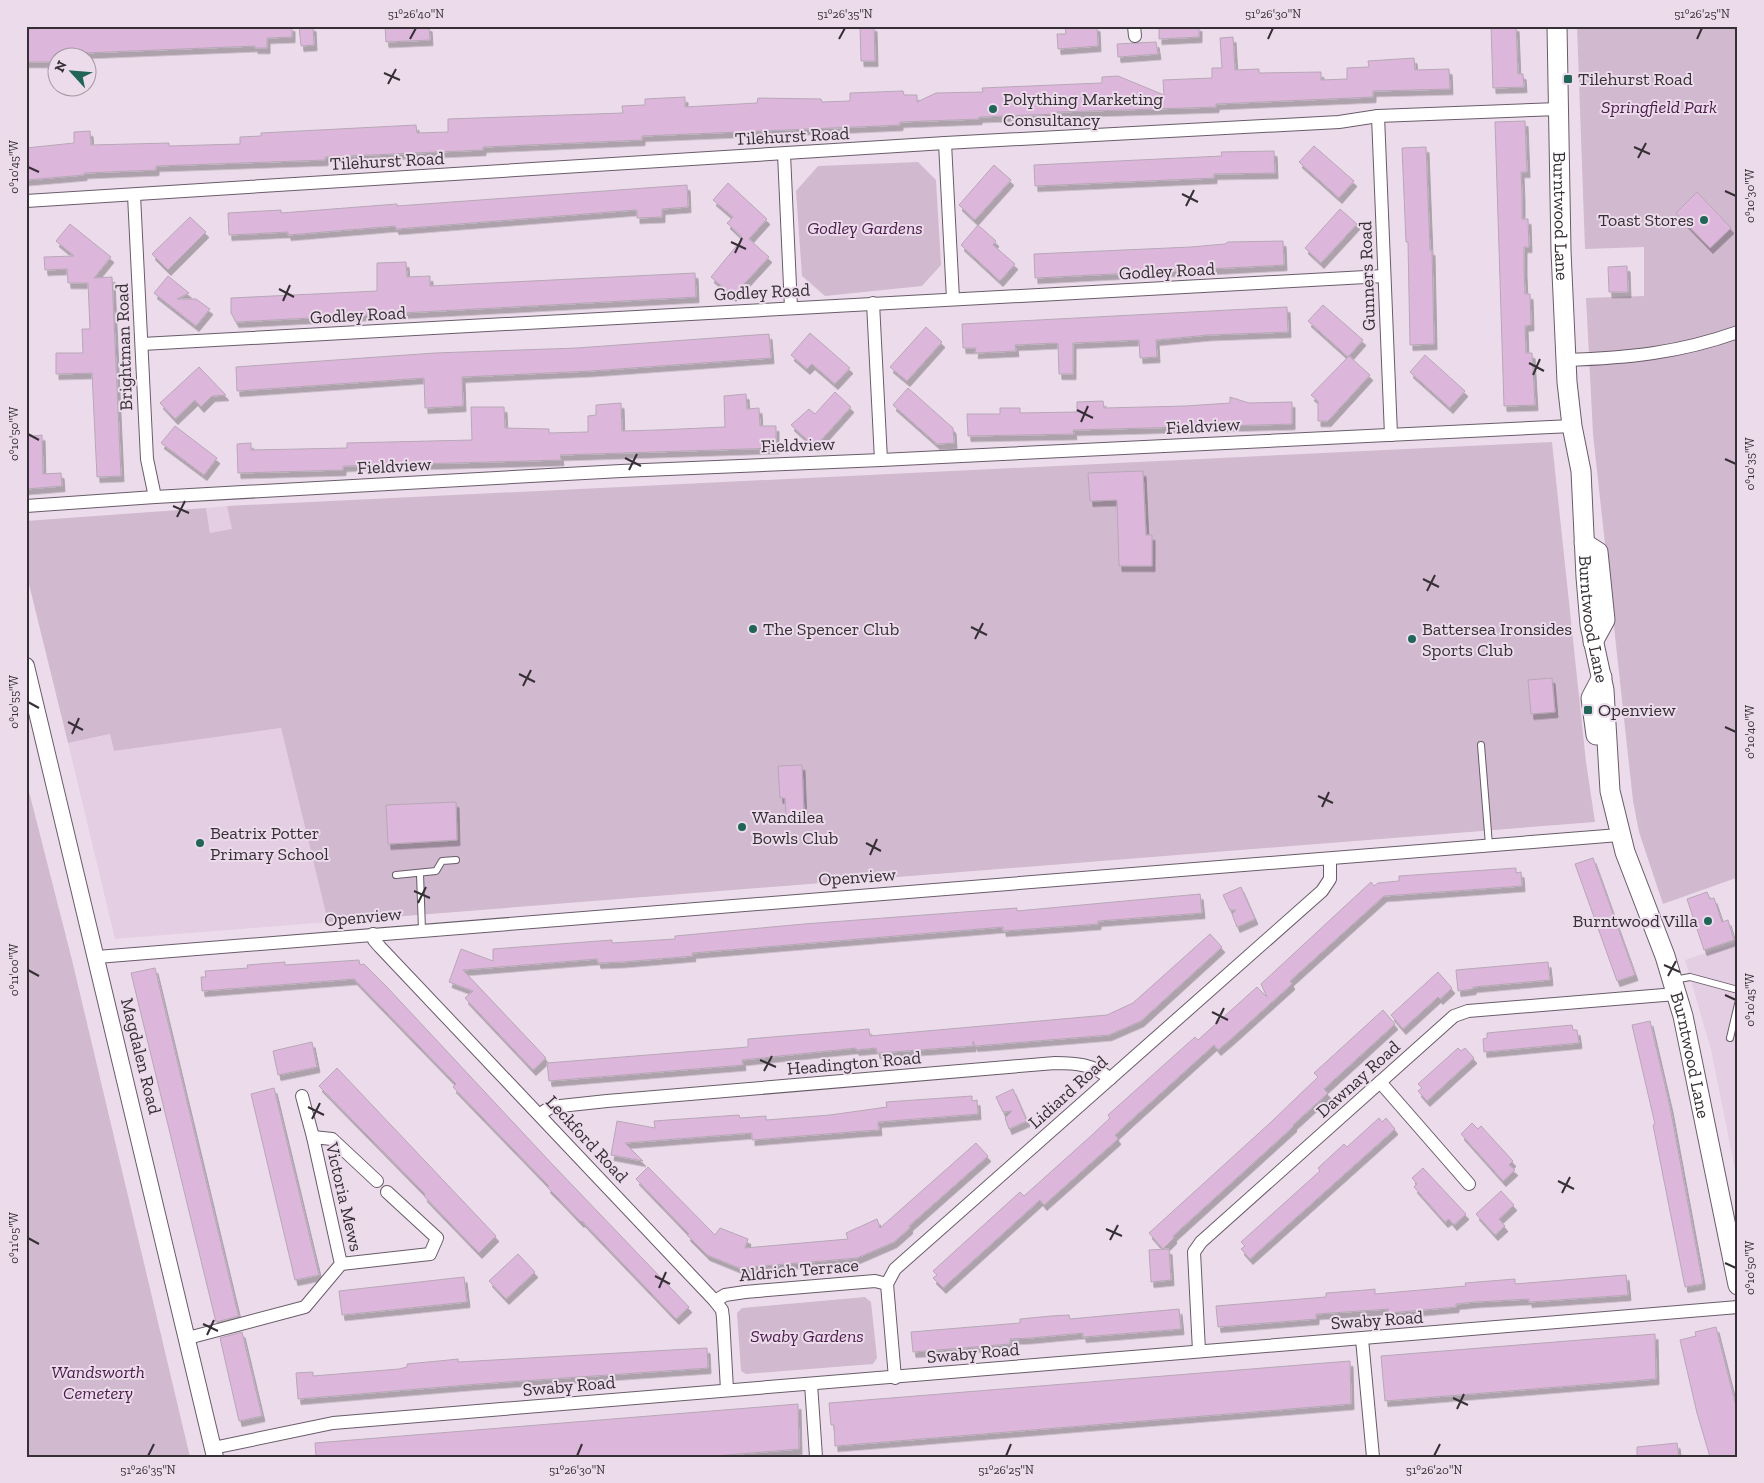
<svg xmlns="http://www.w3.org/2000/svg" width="1764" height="1483" font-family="'Zilla Slab',serif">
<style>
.built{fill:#e4cee3}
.green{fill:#d1b9cf}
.building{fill:#ddb6db;stroke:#b7a8b6;filter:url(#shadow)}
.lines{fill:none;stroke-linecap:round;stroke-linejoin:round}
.service-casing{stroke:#695c69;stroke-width:8}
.minor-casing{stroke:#695c69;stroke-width:14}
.tertiary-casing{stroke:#695c69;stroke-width:18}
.secondary-casing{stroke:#695c69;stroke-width:21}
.service{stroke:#fff;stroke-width:6}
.minor{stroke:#fff;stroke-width:12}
.tertiary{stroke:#fff;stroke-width:16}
.secondary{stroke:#fff;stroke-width:19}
.ticks{fill:none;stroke:#362f35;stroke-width:2}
.poi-dot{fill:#206558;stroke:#ecdceb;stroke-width:2}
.labels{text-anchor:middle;stroke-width:4;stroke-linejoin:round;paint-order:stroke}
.poi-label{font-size:18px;fill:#362f35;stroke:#ecdceb;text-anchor:start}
.park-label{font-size:18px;font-style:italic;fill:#4a1b4a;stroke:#ecdceb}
.street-label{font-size:18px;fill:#362f35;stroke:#ecdceb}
.neatline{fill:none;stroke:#362f35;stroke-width:2}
.ticks-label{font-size:12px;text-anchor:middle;fill:#362f35}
</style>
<defs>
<filter id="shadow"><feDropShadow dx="3" dy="5.5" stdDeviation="0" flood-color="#0004"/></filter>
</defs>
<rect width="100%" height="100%" fill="#ecdceb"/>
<g class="built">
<polygon points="227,506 233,530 210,533 206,508"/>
<polygon points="281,728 328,922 115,939 68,743 111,734 114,751"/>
<polygon points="1738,942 1738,1185 1711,1050 1685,960"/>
</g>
<g class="green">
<polygon points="1577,26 1738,26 1738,881 1736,878 1663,904 1639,832 1633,801 1593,434 1586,298 1644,296 1644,247 1585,249"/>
<polygon points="918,162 936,180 941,265 922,286 825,296 802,276 796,191 818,166"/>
<polygon points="1552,442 1586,762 1595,822 328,922 281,728 114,751 110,734 68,743 26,572 26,521 206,508 210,533 232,529 227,506"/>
<polygon points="26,780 72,960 190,1457 26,1457"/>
<polygon points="865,1297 871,1302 877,1358 873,1364 746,1374 741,1371 737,1313 742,1308"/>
</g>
<g class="building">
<polygon points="105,26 292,26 292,37 267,38 267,48 255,48 255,46 58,54 58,62 26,62 26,29"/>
<polygon points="299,26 313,26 314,45 301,46"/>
<polygon points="385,26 429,26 430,40 386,42"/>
<polygon points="860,26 874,26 875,61 861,61"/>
<polygon points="1065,26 1097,26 1098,46 1058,49 1057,34 1066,34"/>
<polygon points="1159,26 1199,26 1199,37 1159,39"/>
<polygon points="1491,26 1516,26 1518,74 1523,74 1524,87 1493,88"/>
<polygon points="1233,37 1235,70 1259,69 1259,73 1321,72 1321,80 1347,79 1347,68 1369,67 1368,61 1414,58 1415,70 1449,69 1450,89 1373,91 1373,97 1216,104 1216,107 1057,112 1057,114 979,117 979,119 900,122 900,125 856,127 642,136 642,140 483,147 483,150 325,157 325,160 156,166 156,170 84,173 84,175 26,180 26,148 74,143 74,132 90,131 91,145 169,143 169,146 240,144 240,137 261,136 261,133 416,125 417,133 448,132 448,119 623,113 622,106 645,105 645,99 685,97 685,107 757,103 758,98 821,99 822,102 850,101 850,93 903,91 904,95 917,95 917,102 936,93 983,92 982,88 1102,83 1102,77 1118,76 1164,95 1163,80 1212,78 1212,68 1222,68 1220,38"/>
<polygon points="1156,42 1158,54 1118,57 1117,44"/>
<polygon points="1525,121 1527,172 1521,172 1522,196 1522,219 1528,219 1529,247 1524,247 1524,271 1525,294 1530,294 1531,325 1525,326 1526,353 1532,353 1535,405 1504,406 1495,122"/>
<polygon points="1314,146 1354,181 1339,198 1299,162"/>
<polygon points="1426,147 1430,250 1432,250 1434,344 1410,345 1408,242 1406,242 1402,148"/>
<polygon points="1274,151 1275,173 1214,174 1214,178 1035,186 1034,165 1222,156 1221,152"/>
<polygon points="994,165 1011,180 975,220 959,205"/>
<polygon points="728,183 767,219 749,239 769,257 733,296 711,277 743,238 727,223 733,217 713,200"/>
<polygon points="687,185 688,207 662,209 662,217 637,218 637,210 635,210 396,229 395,226 288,235 288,232 229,235 228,213 281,210 281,213 397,204 397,206"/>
<polygon points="1697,192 1731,228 1710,248 1676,213"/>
<polygon points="1340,209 1357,224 1321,263 1305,248"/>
<polygon points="190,217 206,232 168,270 152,254"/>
<polygon points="70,224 111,257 94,278 112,277 121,476 97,477 92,373 56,374 56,353 83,353 82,329 90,329 88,283 68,283 67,269 45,270 44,257 74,256 56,241"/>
<polygon points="978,225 996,241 993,245 1015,264 1000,281 961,245"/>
<polygon points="1283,241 1284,265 1035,278 1034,254 1191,247 1225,244 1228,242"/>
<polygon points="406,262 407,277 430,276 430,286 695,273 696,297 236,322 231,313 231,298 377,291 377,263"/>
<polygon points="1627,266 1628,292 1609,292 1608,267"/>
<polygon points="168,276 189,293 177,299 196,299 210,309 196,326 154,293"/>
<polygon points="1323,305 1363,340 1348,357 1308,321"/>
<polygon points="1287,307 1288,332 1208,335 1156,340 1157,357 1140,358 1139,340 1073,343 1073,374 1059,374 1058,344 1056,343 1015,345 1016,351 975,353 976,348 963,348 962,324"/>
<polygon points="926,327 942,342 907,381 890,367"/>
<polygon points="810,333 850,368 835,384 812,364 807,369 791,355"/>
<polygon points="769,334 771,358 590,371 462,377 463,406 425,408 424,378 237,391 236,367 435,353 577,348"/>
<polygon points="1425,355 1465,391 1450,408 1410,372"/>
<polygon points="1349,356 1370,375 1328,421 1318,421 1318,401 1311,395"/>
<polygon points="199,367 226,395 212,396 201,407 195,400 175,419 160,403"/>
<polygon points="908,388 953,428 954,443 937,444 893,405"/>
<polygon points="835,392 851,407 815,447 791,425 809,409 815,414"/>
<polygon points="746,394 747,409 759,408 760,426 776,426 776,448 560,455 561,460 343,466 343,470 238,473 237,444 251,443 251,450 347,448 347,443 472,440 471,407 504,407 505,428 549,429 549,433 588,432 588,416 596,415 596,405 621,403 622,431 658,430 725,427 724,396"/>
<polygon points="1230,397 1249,403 1292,402 1292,424 1073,430 1074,434 968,436 967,414 1000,414 1000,408 1020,408 1020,413 1077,412 1077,402 1103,401 1104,408 1186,406 1230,403"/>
<polygon points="175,426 217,458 204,475 161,443"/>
<polygon points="42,435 43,474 61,473 62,486 26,489 26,437"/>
<polygon points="1143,471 1146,535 1152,535 1152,566 1119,566 1117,500 1090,501 1088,473"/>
<polygon points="1552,678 1555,712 1531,714 1528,680"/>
<polygon points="802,765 804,815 786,816 785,798 780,798 778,766"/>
<polygon points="456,802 457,840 388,844 386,805"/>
<polygon points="1593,858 1635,975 1617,981 1575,864"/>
<polygon points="1516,868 1516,873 1521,872 1522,886 1384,896 1290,981 1292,984 1231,1039 1218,1050 1214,1045 1129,1122 1115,1135 1118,1139 1044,1205 1040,1200 943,1288 933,1278 937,1275 933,1271 1020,1192 1024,1196 1092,1135 1110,1118 1108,1115 1195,1037 1198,1040 1257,987 1267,997 1261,984 1371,882 1374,886 1378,883 1399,881 1399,876"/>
<polygon points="1241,887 1255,919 1237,927 1232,914 1236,910 1230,910 1223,895"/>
<polygon points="1707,892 1710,899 1714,898 1722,922 1728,920 1734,940 1704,950 1687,899"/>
<polygon points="1200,894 1202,913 1098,921 1098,924 1003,931 1003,927 895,936 692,953 693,956 622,962 598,963 597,959 463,970 546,1058 533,1070 465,998 473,991 449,982 461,949 493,961 493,949 612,940 612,943 628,942 675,939 675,936 804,924 1017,908 1017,911"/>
<polygon points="1210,934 1222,947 1141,1021 1109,1035 975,1046 973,1041 973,1046 877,1053 876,1048 856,1050 856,1048 742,1060 743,1065 549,1081 547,1063 748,1047 748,1039 869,1029 870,1036 1107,1015 1133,1003"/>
<polygon points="359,960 360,965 364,964 386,986 552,1164 689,1307 676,1319 582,1221 581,1222 560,1200 547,1187 549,1186 453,1087 456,1084 354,979 202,991 201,977 206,977 205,971 248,968 247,965 285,962 285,965"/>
<polygon points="1548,962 1550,980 1473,987 1473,989 1458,991 1456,970"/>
<polygon points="155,968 238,1314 239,1316 216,1322 131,973"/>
<polygon points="1438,972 1452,988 1440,999 1438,997 1403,1029 1391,1015"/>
<polygon points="1383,1010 1395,1024 1324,1089 1328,1093 1293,1125 1294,1126 1173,1236 1174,1238 1163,1249 1149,1233 1270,1123 1318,1077 1314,1073"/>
<polygon points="1650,1021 1670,1107 1702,1279 1702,1284 1685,1287 1653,1125 1655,1124 1632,1025"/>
<polygon points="1572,1025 1573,1030 1577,1030 1579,1043 1484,1052 1483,1039 1487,1038 1487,1033"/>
<polygon points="312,1042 317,1067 278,1075 273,1051"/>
<polygon points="1458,1048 1461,1051 1465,1048 1474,1058 1427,1101 1418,1091 1422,1088 1418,1084"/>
<polygon points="337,1068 496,1236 479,1253 424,1196 425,1194 319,1086"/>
<polygon points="274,1088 319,1275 295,1280 251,1094"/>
<polygon points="1013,1089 1027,1121 1009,1129 1005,1118 1012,1111 1003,1112 996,1097"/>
<polygon points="972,1096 972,1101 977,1100 978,1114 878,1122 879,1130 863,1131 752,1140 752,1133 625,1143 643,1161 611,1155 617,1121 655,1128 654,1121 739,1115 740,1118 766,1116 766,1120 830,1115 887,1107 886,1102"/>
<polygon points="1379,1118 1382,1122 1386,1118 1395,1129 1250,1259 1241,1249 1245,1246 1241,1242 1320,1171 1318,1168 1344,1144 1347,1147"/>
<polygon points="1472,1123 1478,1129 1481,1126 1513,1161 1509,1165 1515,1170 1503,1181 1461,1134"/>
<polygon points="976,1143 988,1156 909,1226 910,1228 894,1242 857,1258 739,1268 707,1255 687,1235 689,1234 636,1179 648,1167 715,1235 720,1228 748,1239 745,1248 848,1239 846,1233 877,1219 880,1228"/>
<polygon points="1423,1168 1466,1214 1454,1225 1449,1219 1445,1222 1414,1187 1417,1184 1412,1178"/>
<polygon points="1501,1191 1514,1205 1499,1219 1505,1226 1495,1235 1476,1214"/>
<polygon points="1169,1249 1171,1280 1151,1282 1149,1250"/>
<polygon points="518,1254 535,1272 506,1299 489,1281"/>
<polygon points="1626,1275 1628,1295 1529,1302 1529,1299 1475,1302 1456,1304 1456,1307 1389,1313 1388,1309 1345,1312 1316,1314 1316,1319 1218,1327 1216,1306 1326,1297 1326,1293 1366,1290 1375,1289 1375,1294 1466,1286 1465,1283 1515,1279 1515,1284"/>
<polygon points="464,1277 467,1302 342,1315 339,1291"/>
<polygon points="1179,1309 1181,1329 1083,1337 1083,1333 1030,1338 1010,1339 1010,1344 913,1352 911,1332 1020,1323 1020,1319 1051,1316 1069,1315 1070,1319"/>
<polygon points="1716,1327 1738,1414 1738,1457 1710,1457 1697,1413 1680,1340 1696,1336 1695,1332"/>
<polygon points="242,1332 262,1416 239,1421 220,1338"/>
<polygon points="1655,1334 1656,1379 1385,1401 1381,1356"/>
<polygon points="707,1348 708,1368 478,1384 298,1399 296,1373 313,1372 313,1376 399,1369 407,1367 407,1364 449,1360 458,1359 458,1362"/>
<polygon points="1350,1361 1351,1404 835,1446 834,1425 831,1425 829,1403"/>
<polygon points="798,1404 799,1449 703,1457 316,1457 315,1443"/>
<polygon points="1677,1443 1679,1457 1637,1457 1637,1447"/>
</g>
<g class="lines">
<defs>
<g id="service">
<polyline points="1481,745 1489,845"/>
<polyline points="420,874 422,930"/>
<polyline points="396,875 436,871 442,861 456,860"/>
<polyline points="1674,980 1690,977 1738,990"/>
<polyline points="1730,1038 1738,1004"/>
</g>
<g id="minor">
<polyline points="1134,26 1135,36"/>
<polyline points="1378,116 1391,435"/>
<polyline points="945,143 953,299"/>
<polyline points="784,154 791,308"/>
<polyline points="134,195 147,459 155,497"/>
<polyline points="26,201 945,143 1339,122 1378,116 1559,109"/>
<polyline points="873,303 881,460"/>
<polyline points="142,344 1384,276"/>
<path d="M 1566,360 C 1628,358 1679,353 1738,332"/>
<polyline points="26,506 155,497 621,471 881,460 1572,426"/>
<polyline points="373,934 374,940 380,947 715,1301 722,1310 723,1318 727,1390"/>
<polyline points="97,957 1619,835"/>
<polyline points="1380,1082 1469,1184"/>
<polyline points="302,1096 313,1137"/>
<path d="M 540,1114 L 551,1107 L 607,1101 L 1055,1063 C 1075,1063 1094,1064 1110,1079"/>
<polyline points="341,1264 430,1254 437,1238 387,1192"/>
<polyline points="715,1301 725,1295 745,1292 875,1281 887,1284"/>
<polyline points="188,1338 305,1307 341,1264 313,1137 332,1139 377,1181"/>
<polyline points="1362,1339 1373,1457"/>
<polyline points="1199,1351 1194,1252 1201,1242 1454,1016 1468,1011 1676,994"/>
<polyline points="895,1378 887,1284 895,1269 1322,891 1330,879 1330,859"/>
<polyline points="811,1384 816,1457"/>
<polyline points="213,1448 333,1423 1738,1307"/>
</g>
<polyline id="tertiary" points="26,666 215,1457"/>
<g id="secondary">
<path id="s1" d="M 1557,26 L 1561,251 L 1567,382 L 1572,426 L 1581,471 L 1586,577 L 1590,625 L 1604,690 L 1610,791 L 1625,852 L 1665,956 L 1683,1016 L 1738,1285"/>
<polyline points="1584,543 1598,552 1605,620 1593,642"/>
<polyline points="1596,735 1591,698 1602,677"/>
</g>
</defs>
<use href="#service" class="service-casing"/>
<use href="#minor" class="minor-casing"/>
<use href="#tertiary" class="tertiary-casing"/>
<use href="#secondary" class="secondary-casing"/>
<use href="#service" class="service"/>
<use href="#minor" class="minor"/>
<use href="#tertiary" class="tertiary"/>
<use href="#secondary" class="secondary"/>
</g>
<path class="ticks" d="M 410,39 L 416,28M 839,39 L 845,28M 1268,39 L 1273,28M 1697,39 L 1702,28M 384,73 L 400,80M 388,84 L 396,69M 1634,147 L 1650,154M 1638,158 L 1646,143M 28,167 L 39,172M 1725,191 L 1736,196M 1182,194 L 1198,202M 1186,206 L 1194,190M 731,242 L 746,249M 735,253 L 742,238M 279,289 L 294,297M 283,301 L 290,285M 1529,363 L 1544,371M 1533,375 L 1540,359M 1077,410 L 1093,418M 1081,422 L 1088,406M 28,434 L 39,440M 625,458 L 641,466M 1725,459 L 1736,464M 629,470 L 637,454M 173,506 L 189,513M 177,517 L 185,501M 1423,579 L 1439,587M 1427,591 L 1435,575M 971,627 L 987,635M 975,639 L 983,623M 519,674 L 535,682M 523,686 L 531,670M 28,702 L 39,708M 68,722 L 83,730M 1725,727 L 1736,732M 72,734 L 79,718M 1318,796 L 1333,803M 1322,807 L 1329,792M 866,843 L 881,851M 870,855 L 877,839M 414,891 L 430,898M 418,903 L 426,887M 1664,965 L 1680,972M 28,970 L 39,976M 1668,976 L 1676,961M 1725,995 L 1736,1000M 1212,1012 L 1228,1020M 1216,1024 L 1224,1008M 760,1060 L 776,1067M 764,1071 L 772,1056M 308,1107 L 324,1115M 312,1119 L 320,1103M 1558,1181 L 1574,1189M 1562,1193 L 1570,1177M 1106,1229 L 1122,1236M 28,1238 L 39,1244M 1110,1240 L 1118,1225M 1725,1263 L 1736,1268M 655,1276 L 670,1284M 659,1288 L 666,1272M 203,1324 L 218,1331M 207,1335 L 214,1320M 1453,1398 L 1468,1405M 1457,1409 L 1464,1394M 148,1456 L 154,1444M 577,1456 L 582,1444M 1006,1456 L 1011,1444M 1434,1456 L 1440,1444"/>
<g class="poi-dot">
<rect x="1563" y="74" width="10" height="10" rx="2.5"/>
<circle cx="993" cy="109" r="5"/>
<circle cx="1704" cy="220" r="5"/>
<circle cx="753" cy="629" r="5"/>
<circle cx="1412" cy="639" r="5"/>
<rect x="1583" y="705" width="10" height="10" rx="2.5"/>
<circle cx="742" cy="827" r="5"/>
<circle cx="200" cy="843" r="5"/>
<circle cx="1708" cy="921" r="5"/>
</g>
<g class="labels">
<g class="poi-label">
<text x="1578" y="85">Tilehurst Road</text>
<text x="1003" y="105">Polything Marketing<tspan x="1003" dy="21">Consultancy</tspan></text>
<text x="1694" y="226" text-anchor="end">Toast Stores</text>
<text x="763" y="635">The Spencer Club</text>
<text x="1422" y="635">Battersea Ironsides<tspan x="1422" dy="21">Sports Club</tspan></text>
<text x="1598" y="716">Openview</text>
<text x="752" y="823">Wandilea<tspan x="752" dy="21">Bowls Club</tspan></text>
<text x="210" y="839">Beatrix Potter<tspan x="210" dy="21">Primary School</tspan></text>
<text x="1698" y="927" text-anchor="end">Burntwood Villa</text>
</g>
<g class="park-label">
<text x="1659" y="113">Springfield Park</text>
<text x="865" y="234">Godley Gardens</text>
<text x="807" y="1342">Swaby Gardens</text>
<text x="98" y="1378">Wandsworth<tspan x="98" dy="21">Cemetery</tspan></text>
</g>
<g class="street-label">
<text transform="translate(792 136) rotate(-3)" y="6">Tilehurst Road</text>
<text transform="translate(387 161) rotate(-3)" y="6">Tilehurst Road</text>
<text dy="6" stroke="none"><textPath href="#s1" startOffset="190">Burntwood Lane</textPath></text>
<text transform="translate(1167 271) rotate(-3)" y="6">Godley Road</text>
<text transform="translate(1367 276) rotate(-92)" y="6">Gunners Road</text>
<text transform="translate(762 292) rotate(-3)" y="6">Godley Road</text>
<text transform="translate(358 315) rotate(-3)" y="6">Godley Road</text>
<text transform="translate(124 347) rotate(-92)" y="6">Brightman Road</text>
<text transform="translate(1203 426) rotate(-3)" y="6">Fieldview</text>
<text transform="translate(798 445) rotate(-2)" y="6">Fieldview</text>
<text transform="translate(394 466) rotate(-3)" y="6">Fieldview</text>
<text dy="6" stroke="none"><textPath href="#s1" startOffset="595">Burntwood Lane</textPath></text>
<text transform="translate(857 877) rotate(-4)" y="6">Openview</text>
<text transform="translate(363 917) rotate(-5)" y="6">Openview</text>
<text dy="6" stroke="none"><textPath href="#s1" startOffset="1045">Burntwood Lane</textPath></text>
<text transform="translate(141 1056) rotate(76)" y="6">Magdalen Road</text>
<text transform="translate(854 1063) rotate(-5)" y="6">Headington Road</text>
<text transform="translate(1358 1079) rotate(-42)" y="6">Dawnay Road</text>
<text transform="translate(1068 1092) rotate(-42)" y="6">Lidiard Road</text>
<text transform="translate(587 1139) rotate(47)" y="6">Leckford Road</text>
<text transform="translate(344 1197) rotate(77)" y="6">Victoria Mews</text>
<text transform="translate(799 1270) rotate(-5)" y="6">Aldrich Terrace</text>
<text transform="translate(1377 1320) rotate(-4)" y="6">Swaby Road</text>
<text transform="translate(973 1353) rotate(-5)" y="6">Swaby Road</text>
<text transform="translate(569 1386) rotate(-5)" y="6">Swaby Road</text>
</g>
</g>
<rect width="1764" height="1483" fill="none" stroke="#ecdceb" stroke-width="55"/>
<g transform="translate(72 72) rotate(296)"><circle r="24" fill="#ecdceb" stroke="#a397a2"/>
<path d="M0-4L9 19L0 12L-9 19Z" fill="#206558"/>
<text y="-8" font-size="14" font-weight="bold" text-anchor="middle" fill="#362f35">N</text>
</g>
<rect x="28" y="28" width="1708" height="1428" class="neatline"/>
<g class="ticks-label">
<text x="416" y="18">51°26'40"N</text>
<text x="845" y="18">51°26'35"N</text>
<text x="1273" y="18">51°26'30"N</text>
<text x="1702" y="18">51°26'25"N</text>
<text transform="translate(14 167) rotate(-90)" y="4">0°10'45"W</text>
<text transform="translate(1750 196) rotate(-90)" y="4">0°10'30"W</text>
<text transform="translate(14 434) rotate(-90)" y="4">0°10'50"W</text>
<text transform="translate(1750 464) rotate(-90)" y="4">0°10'35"W</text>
<text transform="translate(14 702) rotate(-90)" y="4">0°10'55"W</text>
<text transform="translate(1750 732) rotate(-90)" y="4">0°10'40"W</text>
<text transform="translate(14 970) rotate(-90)" y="4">0°11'00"W</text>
<text transform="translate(1750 1000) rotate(-90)" y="4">0°10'45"W</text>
<text transform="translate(14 1238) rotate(-90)" y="4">0°11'05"W</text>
<text transform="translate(1750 1268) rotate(-90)" y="4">0°10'50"W</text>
<text x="148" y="1474">51°26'35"N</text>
<text x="577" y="1474">51°26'30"N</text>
<text x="1006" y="1474">51°26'25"N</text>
<text x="1434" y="1474">51°26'20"N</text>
</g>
</svg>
